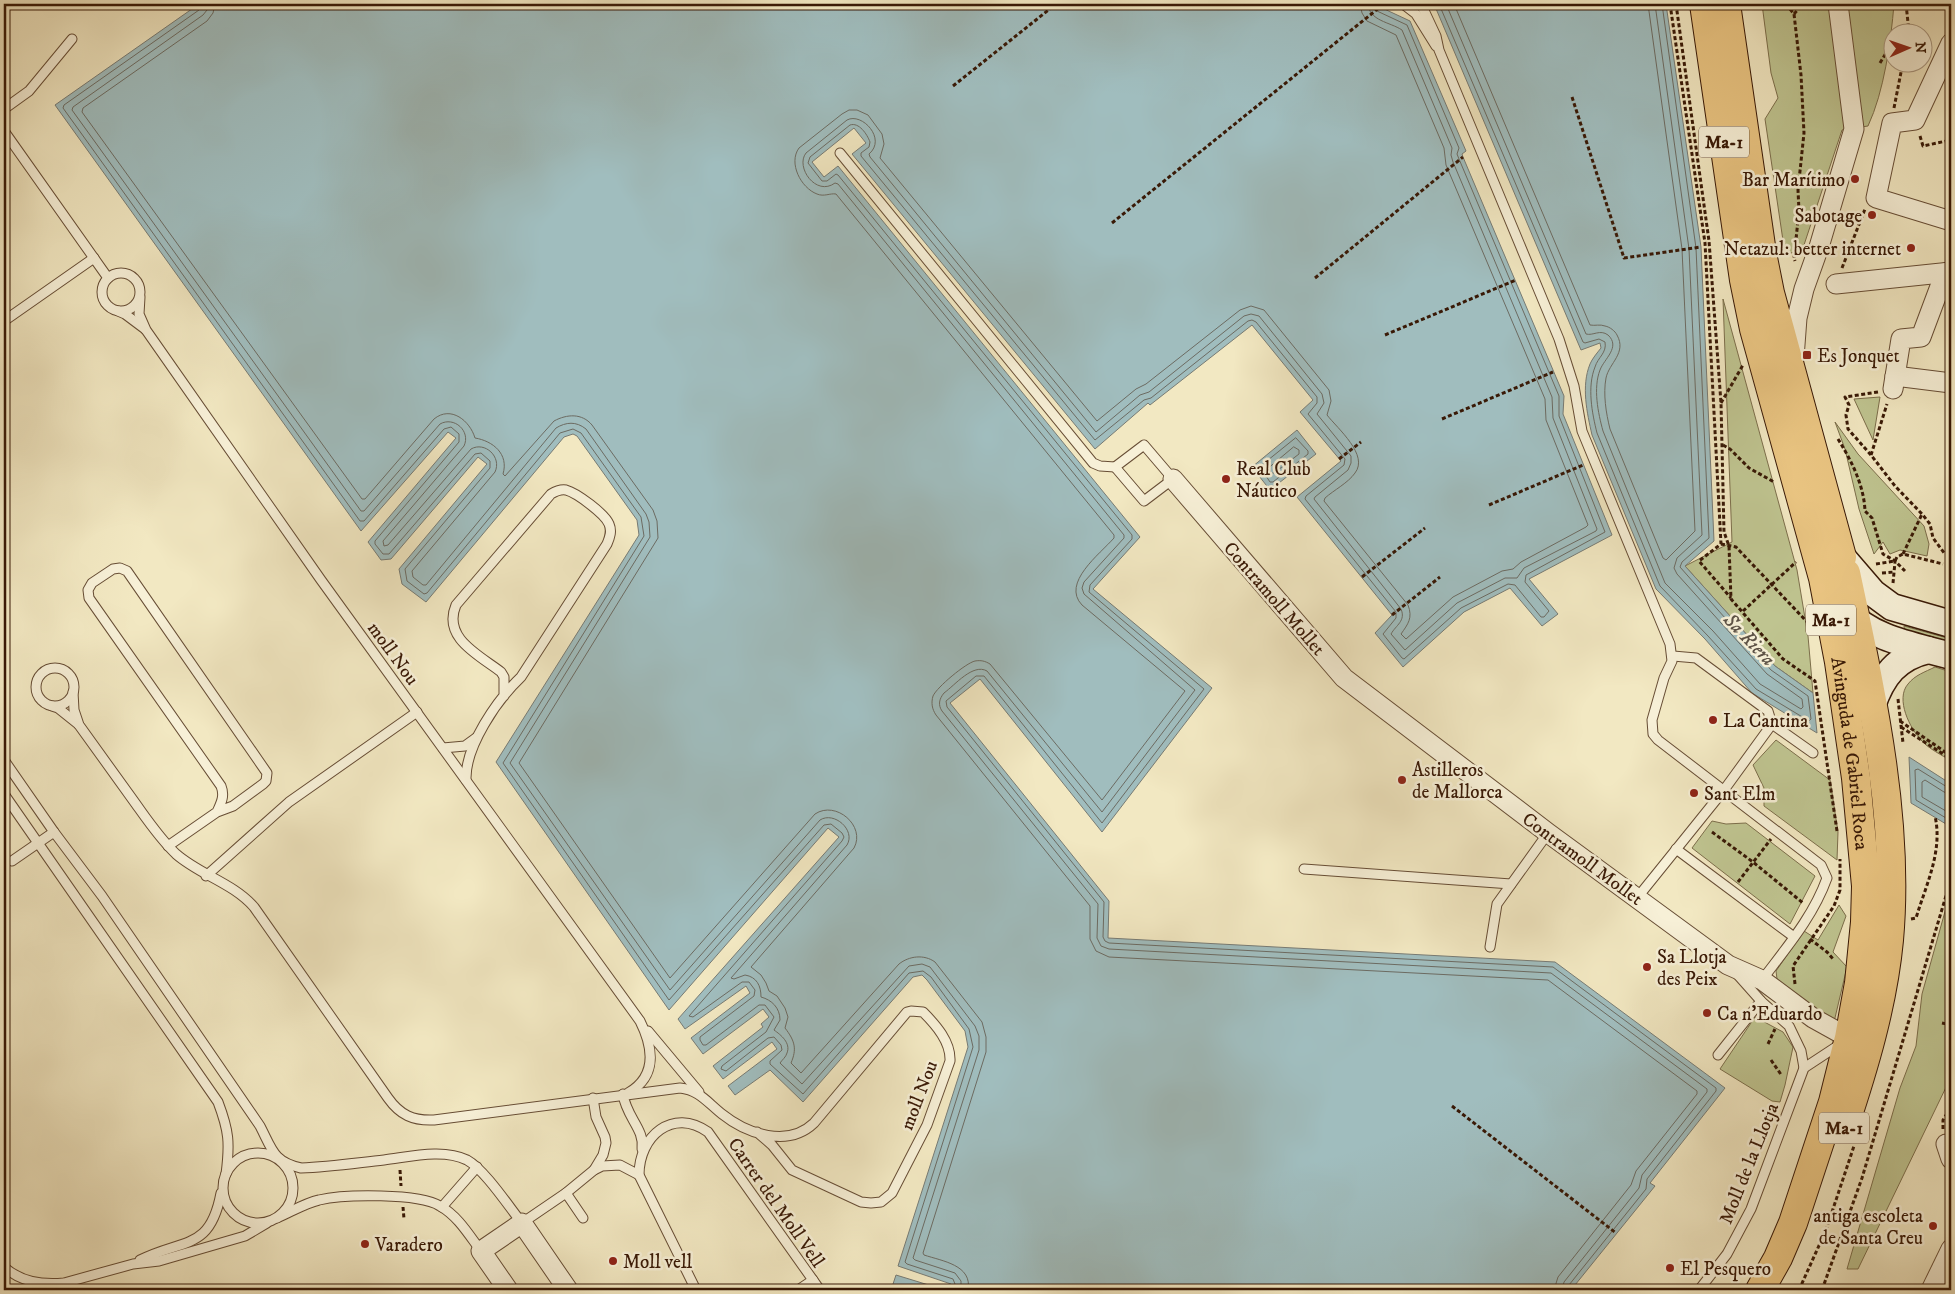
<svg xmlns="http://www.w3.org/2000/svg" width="1955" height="1294" font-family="'IM FELL DW Pica',serif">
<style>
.green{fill:#bfc490;stroke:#7c6e4b}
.water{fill:#a0bdbe;stroke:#777b74}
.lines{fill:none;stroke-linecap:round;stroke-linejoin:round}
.shore{stroke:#6c6b62;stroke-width:1}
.lane-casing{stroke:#674d35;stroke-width:11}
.street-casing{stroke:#674d35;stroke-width:21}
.secondary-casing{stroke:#391906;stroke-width:29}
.highway-casing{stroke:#391906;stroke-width:30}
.path{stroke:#391906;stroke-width:3;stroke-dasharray:4 2.5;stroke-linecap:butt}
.lane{stroke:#f7f0d7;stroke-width:9}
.street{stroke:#f7f0d7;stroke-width:19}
.secondary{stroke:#f7f0d7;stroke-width:26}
.highway{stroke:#e9c481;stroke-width:28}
.poi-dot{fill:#8f2418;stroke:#f7f0d7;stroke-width:2}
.labels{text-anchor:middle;stroke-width:5;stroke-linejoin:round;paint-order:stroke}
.shield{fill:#f7f0d7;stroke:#725a45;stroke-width:1}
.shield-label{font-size:18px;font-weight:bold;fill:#391906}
.poi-label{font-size:19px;fill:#391906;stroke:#f7f0d7;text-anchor:start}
.street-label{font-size:19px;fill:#391906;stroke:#f7f0d7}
.water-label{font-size:20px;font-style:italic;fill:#5d5246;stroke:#f7f0d7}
</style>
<rect width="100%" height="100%" fill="#f2e8c2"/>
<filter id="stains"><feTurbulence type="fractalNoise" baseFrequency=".004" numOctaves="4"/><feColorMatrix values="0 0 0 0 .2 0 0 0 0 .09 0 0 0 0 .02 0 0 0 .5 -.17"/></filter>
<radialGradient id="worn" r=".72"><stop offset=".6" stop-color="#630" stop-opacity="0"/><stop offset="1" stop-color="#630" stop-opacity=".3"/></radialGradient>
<g class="green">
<path d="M 1762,4 L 1894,4 C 1891,41 1884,92 1868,126 L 1842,130 L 1802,251 L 1785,254 L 1765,119 L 1778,98 L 1771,73 Z"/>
<polygon points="1723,299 1797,570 1808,636 1813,693 1775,666 1685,566 1732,542"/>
<polygon points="1880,397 1873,440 1854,399"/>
<polygon points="1835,422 1858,454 1924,526 1929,544 1927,556 1900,550 1890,554 1883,542 1874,554 1859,509 1845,449"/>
<polygon points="1904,626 1951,639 1951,649 1905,636"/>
<path d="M 1935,667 L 1951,672 L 1951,761 C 1942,755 1929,749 1922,741 C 1910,729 1895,699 1908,684 C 1915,675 1925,672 1935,667 Z"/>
<polygon points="1776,740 1830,780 1838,832 1837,860 1764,806 1764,788 1753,765"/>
<polygon points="1712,821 1726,824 1746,823 1815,876 1790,924 1692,848"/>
<polygon points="1951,890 1951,1077 1858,1269 1847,1269 1900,1088 1916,1046 1922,994"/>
<polygon points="1839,905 1846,916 1833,952 1847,967 1834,1022 1778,987 1776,971 1804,931 1818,940"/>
<polygon points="1755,1017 1783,1032 1793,1047 1785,1085 1780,1102 1772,1101 1720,1069"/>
</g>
<g class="water">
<polygon points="199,4 1378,4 1380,7 1410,21 1466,151 1462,154 1463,157 1564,396 1563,414 1612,535 1529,579 1558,614 1542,626 1510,588 1464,612 1403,667 1375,633 1392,615 1297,497 1341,461 1300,412 1313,400 1252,325 1150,405 1148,403 1095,449 852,154 866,143 854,128 812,162 824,177 838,166 1140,537 1093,589 1212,688 1102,832 980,679 950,703 1109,901 1108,938 1555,962 1725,1088 1650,1183 1655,1186 1571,1290 949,1290 951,1284 898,1266 968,1047 965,1031 927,980 922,975 913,977 803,1102 770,1070 735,1095 728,1086 777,1049 772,1042 723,1079 713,1066 763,1027 761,1024 769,1017 763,1009 703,1054 691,1038 750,993 746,986 685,1029 678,1019 839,837 828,828 669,1010 496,762 639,535 637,520 577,436 573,434 564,437 426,602 402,584 399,569 487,464 478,457 391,559 381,560 368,542 456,438 448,432 361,531 55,105"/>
<path d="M 1434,4 L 1666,4 L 1701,247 L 1714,541 L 1685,566 L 1775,666 L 1813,693 L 1817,733 L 1752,693 L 1705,639 L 1656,589 L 1592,435 C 1587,413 1581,386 1590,364 C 1592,359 1597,353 1601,348 L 1600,343 L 1581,350 Z"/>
<polygon points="1297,430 1316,454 1270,490 1252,467"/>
<polygon points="1909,757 1951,784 1951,827 1911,803"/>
<polygon points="896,1275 945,1290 891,1290"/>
</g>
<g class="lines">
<g class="shore">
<polyline points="201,4 199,10 64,105 63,108 360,521 364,521 444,429 451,427 459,434 459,442 375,541 375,544 383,554 389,554 475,454 481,453 490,461 490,468 405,569 407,581 424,594 427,593 560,433 573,429 581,433 641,517 644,536 503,763 669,1000 824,825 831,824 842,833 844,837 842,841 689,1016 693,1017 742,982 749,982 755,990 754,996 700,1037 700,1040 703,1045 706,1045 759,1005 765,1005 774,1017 766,1032 722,1066 721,1069 726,1071 768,1038 774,1037 781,1045 782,1050 770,1061 770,1064 803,1094 909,973 923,971 931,977 969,1029 973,1047 905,1262 907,1264 953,1279 955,1284 954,1290"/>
<path d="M 208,4 L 207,10 L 203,15 L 73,107 L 72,110 L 361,511 L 364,511 L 440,424 C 454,416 471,431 464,446 L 383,541 L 384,546 L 388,545 L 471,449 C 485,441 502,457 495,472 L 412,571 L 413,577 L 423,585 L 426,585 L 556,428 C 566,422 576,421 586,429 L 646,514 L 649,522 L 650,537 L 510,763 L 670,990 L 820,820 C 834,811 856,830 847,845 L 731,978 L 734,979 L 745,975 C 757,977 761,986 761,997 C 772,1000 780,1008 780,1020 L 774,1030 C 781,1035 791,1043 787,1053 C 786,1057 782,1060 780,1063 L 802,1084 L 909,966 L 922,964 L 930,967 L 975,1026 L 979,1036 L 979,1050 L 913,1258 L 915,1260 L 955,1273 L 961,1281 L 961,1290"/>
<path d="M 215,4 L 213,13 L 207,21 L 83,108 L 82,112 L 362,499 L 365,499 L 434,419 C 451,405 470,421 475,438 C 493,441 509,454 503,474 L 505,476 L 554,421 C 567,414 582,413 592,425 L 653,510 L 657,521 L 658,538 L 519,763 L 670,978 L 815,814 C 836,800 866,826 854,848 L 751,967 L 761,975 L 766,983 L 769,991 L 777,996 L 785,1008 L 788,1017 L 785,1028 C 795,1041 797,1049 791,1063 L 801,1073 L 899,964 C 909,956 924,954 935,962 L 982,1022 L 986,1037 L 986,1052 L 923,1253 L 924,1255 C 942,1261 973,1265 968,1290"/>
<path d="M 1360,4 L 1362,13 L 1367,21 L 1396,35 L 1444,148 L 1446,165 L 1545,399 L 1546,420 L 1588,525 L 1586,527 L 1521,562 L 1513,569 L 1502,571 L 1453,597 L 1406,639 L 1401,634 C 1408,624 1413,618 1408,605 L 1324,501 L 1325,498 C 1334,490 1348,483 1355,473 C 1369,455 1338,429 1327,415 L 1331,401 L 1329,390 L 1264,310 L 1251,306 L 1240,310 L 1146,384 L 1136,389 L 1097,421 L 880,158 L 884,144 L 882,134 L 868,115 L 857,110 L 849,110 L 842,114 L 799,148 C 788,163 801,188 817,194 C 824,197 830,193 836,194 L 1114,535 L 1114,538 C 1100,554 1061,583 1082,605 L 1185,691 L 1102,800 L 990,664 C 985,661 981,660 975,661 C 966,663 937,687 933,696 C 931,703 932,709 936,715 L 1090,906 L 1090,939 L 1096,951 L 1109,957 L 1548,980 L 1697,1091 L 1697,1094 L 1636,1171 L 1631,1185 L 1558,1277 L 1554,1290"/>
<path d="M 1368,4 C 1369,21 1390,22 1402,30 L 1452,148 L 1451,155 L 1453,162 L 1552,397 L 1553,418 L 1597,529 L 1596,531 L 1524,568 L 1517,578 L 1505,578 L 1457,603 L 1405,650 L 1391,634 C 1396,625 1406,621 1401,609 L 1314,499 L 1315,497 L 1348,470 L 1351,463 L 1351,456 L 1317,414 L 1324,403 L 1322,394 L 1259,316 L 1251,314 L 1244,316 L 1149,392 L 1140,395 L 1096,432 L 870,157 L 869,154 C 887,139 862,112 847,120 L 806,153 C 795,167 816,197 835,183 L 838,184 L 1124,535 L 1124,538 L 1084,582 L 1082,588 L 1084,594 L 1195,690 L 1102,812 L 987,671 C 973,663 955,685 944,693 C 939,699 938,705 942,711 L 1098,904 L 1097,938 L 1101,946 L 1109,949 L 1551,973 L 1707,1089 L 1707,1092 L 1642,1175 L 1639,1188 L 1564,1282 L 1562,1290"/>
<path d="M 1374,4 L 1377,11 L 1407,25 L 1459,148 L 1457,154 L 1459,159 L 1559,396 L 1559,416 L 1605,532 L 1526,575 L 1525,582 L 1549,611 L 1544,617 L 1541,617 L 1515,585 L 1508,584 L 1461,608 L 1404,659 L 1402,658 L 1383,634 L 1396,618 L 1396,612 L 1305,499 L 1306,496 L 1344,465 L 1345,459 L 1308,414 L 1317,403 L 1317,397 L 1256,322 L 1252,320 L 1248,321 L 1151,398 L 1144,400 L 1095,440 L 861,156 L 861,153 L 869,147 L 870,142 C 867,134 859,122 850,125 L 810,157 L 808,163 L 822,181 L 827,181 L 836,174 L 838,175 L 1132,535 L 1132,539 L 1090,585 L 1089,592 L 1204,689 L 1102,823 L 984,676 L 976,676 L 946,701 L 947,707 L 1104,902 L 1103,937 L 1105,941 L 1109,943 L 1553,967 L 1716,1088 L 1716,1091 L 1647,1179 L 1646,1189 L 1569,1285 L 1568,1290"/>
<path d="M 1439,4 L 1583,342 L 1585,343 L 1599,339 L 1605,342 C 1607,353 1598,357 1595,367 C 1587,387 1592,413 1597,433 L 1660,586 L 1708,636 L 1756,689 L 1809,721 L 1811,719 L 1808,696 L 1771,670 L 1680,567 L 1682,562 L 1709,538 L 1696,248 L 1662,4"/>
<path d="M 1446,4 L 1586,334 C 1593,336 1600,329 1608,335 C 1621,347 1604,359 1600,370 C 1593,388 1598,413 1603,431 L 1665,583 L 1713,631 L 1760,684 L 1801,709 L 1803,707 L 1802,699 L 1767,674 L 1677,574 L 1674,568 L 1677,558 L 1702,535 L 1689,249 L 1655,4"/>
<path d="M 1454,4 L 1590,325 C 1595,326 1600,324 1605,326 C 1610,327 1615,331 1617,335 C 1627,353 1609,363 1606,378 C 1603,394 1606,413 1610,429 L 1663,558 L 1666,560 L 1695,531 L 1682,249 L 1648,4"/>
<polygon points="1296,438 1308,451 1308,454 1273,482 1270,482 1260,467"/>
<polygon points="1294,447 1299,450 1299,454 1274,473 1271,473 1269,468"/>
<polyline points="1951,788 1947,787 1918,769 1915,770 1916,800 1951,821"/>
<polyline points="1951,794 1944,792 1925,780 1922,782 1922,797 1951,814"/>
</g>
<defs>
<g id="lane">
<polyline points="1403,4 1416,14 1436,46"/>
<path d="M 1421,4 L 1436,36 L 1439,50 L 1559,339 L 1574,386 L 1582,431 L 1670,644 L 1672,661 L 1664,678 L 1652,720 L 1653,734 L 1658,740 L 1821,865 L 1827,878 C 1813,917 1786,948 1762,980"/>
<polyline points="4,109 29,91 72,39"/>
<polyline points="4,131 108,278"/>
<polyline points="840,153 1093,463 1100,466 1115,467"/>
<circle cx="121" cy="292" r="19"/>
<path d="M 140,297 L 139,314 L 146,330 L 321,580 L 640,1021 C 653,1047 658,1076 628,1093"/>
<polyline points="118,311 125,314 145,329"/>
<polyline points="4,321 94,258"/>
<polygon points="1144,445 1173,479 1144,501 1115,467"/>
<polyline points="1673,656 1696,658 1768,711 1772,724"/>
<circle cx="55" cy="687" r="19"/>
<path d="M 73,692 L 74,710 L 79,725 C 97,750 115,775 133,800 C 146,818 159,838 176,854 C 200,875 233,883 254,907 L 388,1098 C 400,1115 413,1121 434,1120 L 680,1088 C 699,1090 707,1102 722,1114 C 747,1134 788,1148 814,1123 L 907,1012 L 911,1011 L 923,1012 C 936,1025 951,1042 950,1061 L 927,1125 L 892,1193 L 881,1202 L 871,1203 L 861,1202 L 792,1170 L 772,1145 L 757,1132"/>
<polyline points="52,706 58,708 78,724"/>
<polyline points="443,748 465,746 476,738"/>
<path d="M 4,760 L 54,832 L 102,896 L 260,1126 C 272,1149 273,1162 301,1168 C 329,1167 356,1163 384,1160 C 409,1157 443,1148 467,1160 C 485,1170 509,1207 522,1223 L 566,1193 L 594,1170 L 602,1166 L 620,1165 L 639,1175"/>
<path d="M 466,780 C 465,746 497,700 521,677 L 607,544 C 610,537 612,531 609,524 C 605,514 577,493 566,490 C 560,489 556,491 551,494 L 456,605 C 442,638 479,655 501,672 L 504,677 L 504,696"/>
<path d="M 4,794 L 218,1102 C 229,1131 230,1143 226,1174"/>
<path d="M 168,846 L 217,812 L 233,806 L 263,784 L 266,781 L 267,773 L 127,571 L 120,568 L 113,569 L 92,583 L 88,590 L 89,598 L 221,786 C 225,796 221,803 217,812"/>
<polyline points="1676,849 1794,937"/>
<polyline points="12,861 54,832"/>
<polyline points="1304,869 1511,884"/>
<polyline points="206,876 289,802 417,712"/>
<polyline points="1637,898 1724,790 1772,724 1813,753"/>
<polyline points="1490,947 1497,904 1548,833"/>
<polyline points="1737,974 1761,1001 1789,1026 1801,1051 1804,1068"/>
<polyline points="648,1031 699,1092"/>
<polyline points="1718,1055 1761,1001"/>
<path d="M 623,1094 C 626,1117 645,1129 642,1149"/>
<polyline points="593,1098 596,1117 605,1137 606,1143 603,1155 594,1170"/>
<circle cx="258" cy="1188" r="35"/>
<polyline points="566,1193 583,1218"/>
<polyline points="442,1207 477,1167"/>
<path d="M 277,1218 C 291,1212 305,1203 319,1200 C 344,1194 419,1193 440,1206 C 458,1216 469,1235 481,1251"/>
<path d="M 140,1260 C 184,1238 210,1251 221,1193"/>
<path d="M 4,1267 C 21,1282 41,1285 64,1283 L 133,1264 L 159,1261 L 245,1236 L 267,1223"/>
<path d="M 696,1290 L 639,1175 C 639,1136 673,1107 708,1132 L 820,1290"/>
<polyline points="798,1290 813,1280"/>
<polyline points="1699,1290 1727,1254 1751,1209 1804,1068 1842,1043"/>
</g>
<g id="street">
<polyline points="1951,43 1915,120 1892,123 1876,198 1951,221"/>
<polyline points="1836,284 1951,272"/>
<polyline points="1794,358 1797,318 1804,289 1819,247 1854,129 1838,4"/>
<polyline points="1895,376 1951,383"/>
<polyline points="1893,389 1901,339 1921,337 1945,273"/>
<polyline points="1173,479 1344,678 1548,833 1728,965 1762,980 1813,1018 1849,1038 1858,1035"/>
<polyline points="1946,1144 1951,1159"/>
<polyline points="508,1290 481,1251 522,1223 568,1290"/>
<polyline points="1931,1290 1951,1249"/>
</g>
<g id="secondary">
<polyline points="1842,557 1873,593 1892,607 1951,624"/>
<path d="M 1845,610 C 1873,640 1913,645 1951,656"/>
<path d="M 1872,706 C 1882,676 1897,657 1928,650"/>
</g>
<g id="highway">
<path id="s1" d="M 1704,4 L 1744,280 L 1754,329 L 1823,578 L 1839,662 L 1856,778 L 1866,886 L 1865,922 L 1859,983 L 1849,1038 L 1833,1102 L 1793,1223 L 1778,1258 L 1760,1290"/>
<polyline points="1726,4 1762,253 1770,293 1842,557"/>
<path d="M 1844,1127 C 1864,1067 1883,1004 1889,940 C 1900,819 1871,691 1846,573"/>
</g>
</defs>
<use href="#lane" class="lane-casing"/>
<use href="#street" class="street-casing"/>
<use href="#secondary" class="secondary-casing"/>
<use href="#highway" class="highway-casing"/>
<g class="path">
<polyline points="1670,4 1705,243 1721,544 1699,561 1731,598"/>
<polyline points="1676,4 1709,241 1721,403 1724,532 1729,546 1731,599 1783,659 1815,681 1837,831"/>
<polyline points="1786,4 1794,14 1801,75 1804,133 1798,190 1799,211 1794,258 1795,261"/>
<polyline points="1906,4 1909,32"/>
<polyline points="1794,14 1803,4"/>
<polyline points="1899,32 1909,28"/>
<polyline points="1880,63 1892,43"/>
<polyline points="953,86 1056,4"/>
<polyline points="1572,97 1624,258 1701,247"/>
<polyline points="1894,108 1903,62"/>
<polyline points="1920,136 1923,146 1951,140"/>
<polyline points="1112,223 1380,7"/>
<polyline points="1842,268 1865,209"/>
<polyline points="1315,278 1463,157"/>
<polyline points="1385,335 1516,280"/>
<polyline points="1878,392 1845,397 1849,405 1846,415 1848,429 1871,455 1895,486 1922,514 1930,524 1933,538 1945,554 1951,555"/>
<polyline points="1721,403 1743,365"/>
<polyline points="1442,419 1553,372"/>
<path d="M 1838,439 C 1851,460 1864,485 1865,511 L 1872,518 L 1883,554 L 1895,561 L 1905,571"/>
<polyline points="1723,445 1730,449 1749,468 1774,482"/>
<polyline points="1871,455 1887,404"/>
<polyline points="1339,459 1361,442"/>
<polyline points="1489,505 1583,465"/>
<polyline points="1721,544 1736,547 1809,624"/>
<polyline points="1903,554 1922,514"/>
<polyline points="1876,564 1895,561 1897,557 1903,554 1943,564"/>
<polyline points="1882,573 1894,572"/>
<polyline points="1362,577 1425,528"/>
<polyline points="1893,583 1895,562"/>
<polyline points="1743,611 1796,562"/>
<polyline points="1392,615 1440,577"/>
<polyline points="1898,699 1903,743"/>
<polyline points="1900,721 1951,756"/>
<polyline points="1901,727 1951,759"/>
<polyline points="1712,832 1753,862 1803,903"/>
<polyline points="1738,882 1771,839"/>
<path d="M 1911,919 L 1916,918 C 1926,885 1943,851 1935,816"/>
<polyline points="1810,939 1827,952 1834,960"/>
<polyline points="1795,984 1793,966 1834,906 1840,890 1840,859"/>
<polyline points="1942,1023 1951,1025"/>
<polyline points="1768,1044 1775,1029"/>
<polyline points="1771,1060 1782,1076"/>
<polyline points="1452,1106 1616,1233"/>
<polyline points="1943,1129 1943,1120 1951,1107"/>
<polyline points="400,1170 401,1186"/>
<polyline points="403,1207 404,1219"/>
<polyline points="1799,1290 1826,1230 1854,1146"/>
<polyline points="1822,1290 1862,1178 1951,879"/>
</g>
<use href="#lane" class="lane"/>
<use href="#street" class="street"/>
<use href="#secondary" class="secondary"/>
<use href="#highway" class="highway"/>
</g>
<g class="poi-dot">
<circle cx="1855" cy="179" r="5"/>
<circle cx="1872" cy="215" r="5"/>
<circle cx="1911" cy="248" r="5"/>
<rect x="1802" y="350" width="10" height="10" rx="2.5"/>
<circle cx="1226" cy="479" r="5"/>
<circle cx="1713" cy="720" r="5"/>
<circle cx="1402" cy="780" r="5"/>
<circle cx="1694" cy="793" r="5"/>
<circle cx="1647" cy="967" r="5"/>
<circle cx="1707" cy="1013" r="5"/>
<circle cx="1933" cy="1226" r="5"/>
<circle cx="365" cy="1244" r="5"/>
<circle cx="613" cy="1261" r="5"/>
<circle cx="1670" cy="1268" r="5"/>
</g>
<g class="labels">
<g class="shield">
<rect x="1699" y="126.5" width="50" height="31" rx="4"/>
<rect x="1806" y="604.5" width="50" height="31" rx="4"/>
<rect x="1819" y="1112.5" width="50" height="31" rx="4"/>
</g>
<g class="shield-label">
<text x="1724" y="148">Ma-1</text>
<text x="1831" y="626">Ma-1</text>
<text x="1844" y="1134">Ma-1</text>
</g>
<g class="poi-label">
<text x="1845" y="186" text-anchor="end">Bar Marítimo</text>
<text x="1862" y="222" text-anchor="end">Sabotage</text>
<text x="1901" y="255" text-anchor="end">Netazul: better internet</text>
<text x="1817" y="362">Es Jonquet</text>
<text x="1236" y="475">Real Club<tspan x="1236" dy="22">Náutico</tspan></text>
<text x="1723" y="727">La Cantina</text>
<text x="1412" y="776">Astilleros<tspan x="1412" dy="22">de Mallorca</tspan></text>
<text x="1704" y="800">Sant Elm</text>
<text x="1657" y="963">Sa Llotja<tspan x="1657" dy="22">des Peix</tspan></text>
<text x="1717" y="1020">Ca n'Eduardo</text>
<text x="1923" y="1222" text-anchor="end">antiga escoleta<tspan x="1923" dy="22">de Santa Creu</tspan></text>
<text x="375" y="1251">Varadero</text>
<text x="623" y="1268">Moll vell</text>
<text x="1680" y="1275">El Pesquero</text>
</g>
<g class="street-label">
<text transform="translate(1275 598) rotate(49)" y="7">Contramoll Mollet</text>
<text transform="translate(394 653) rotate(54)" y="7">moll Nou</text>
<text dy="7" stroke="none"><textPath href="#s1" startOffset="765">Avinguda de Gabriel Roca</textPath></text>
<text transform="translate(1583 858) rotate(36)" y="7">Contramoll Mollet</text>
<text transform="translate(918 1095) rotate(-69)" y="7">moll Nou</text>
<text transform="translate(1748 1163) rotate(-68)" y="7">Moll de la Llotja</text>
<text transform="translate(777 1202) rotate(55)" y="7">Carrer del Moll Vell</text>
</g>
<g class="water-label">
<text transform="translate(1750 639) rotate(46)" y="7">Sa Riera</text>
</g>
</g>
<rect width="1955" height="1294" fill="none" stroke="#f2e8c2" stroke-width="20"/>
<rect x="5" y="5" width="1945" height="1284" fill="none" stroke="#391906" stroke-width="2.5"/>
<rect x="10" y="10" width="1935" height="1274" fill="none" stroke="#391906"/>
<g transform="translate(1908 48) rotate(88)"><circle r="24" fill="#f7f0d7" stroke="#ab9a83"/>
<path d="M0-4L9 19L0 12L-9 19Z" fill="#8f2418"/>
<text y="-8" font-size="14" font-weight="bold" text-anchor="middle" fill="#391906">N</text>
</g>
<rect width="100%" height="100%" filter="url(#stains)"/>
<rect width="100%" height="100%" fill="url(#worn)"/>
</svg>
